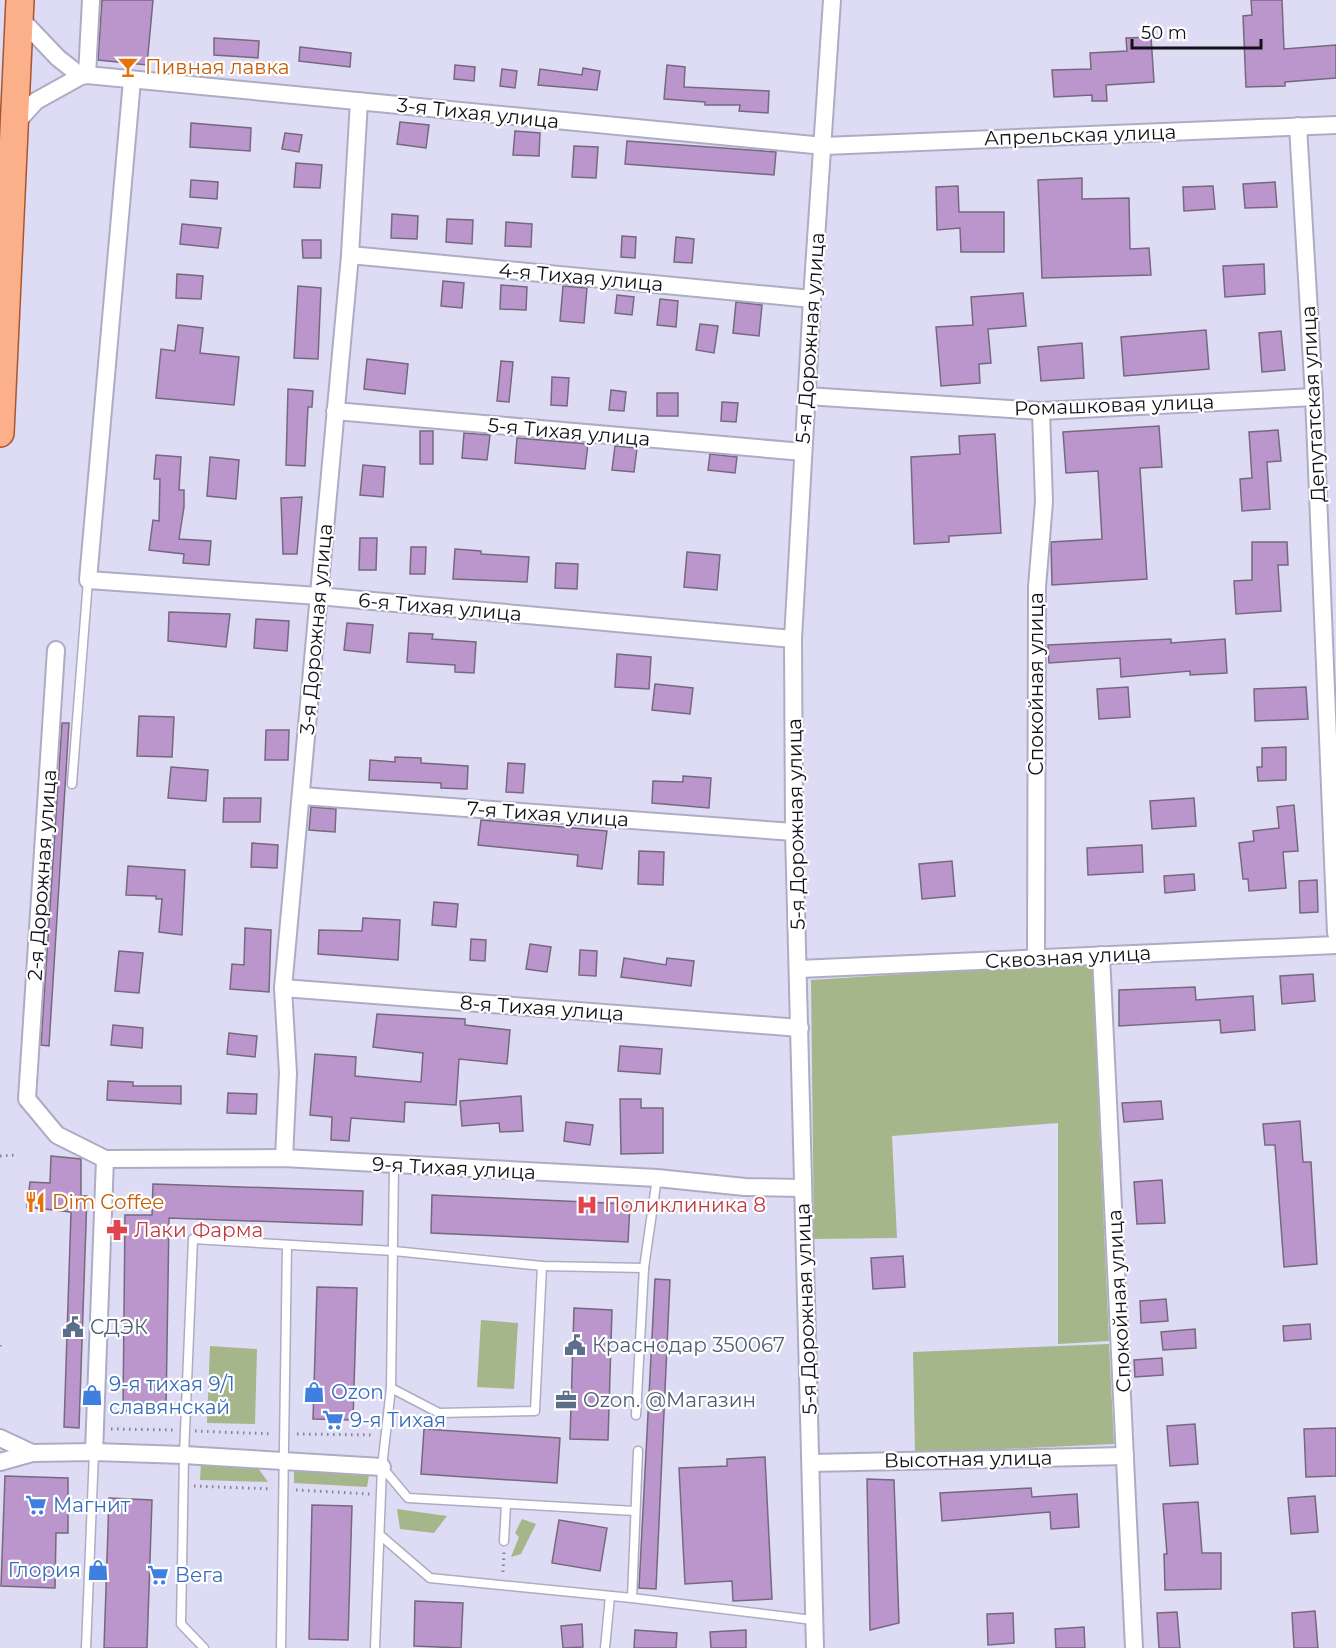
<svg xmlns="http://www.w3.org/2000/svg" width="1336" height="1648" font-family="Montserrat,sans-serif">
<style>
.green{fill:#a5b78a}
.building{fill:#ba96cc;stroke:#76697d;stroke-width:1.5}
.lines{fill:none;stroke-linecap:round;stroke-linejoin:round}
.lane-casing{stroke:#aeacc4;stroke-width:11}
.street-casing{stroke:#aeacc4;stroke-width:20}
.primary-casing{stroke:#a8562f;stroke-width:30}
.path{stroke:#858395;stroke-width:3;stroke-dasharray:1.5 4.5;stroke-linecap:butt}
.lane{stroke:#fff;stroke-width:8}
.street{stroke:#fff;stroke-width:16}
.primary{stroke:#fbb089;stroke-width:27}
.labels{text-anchor:middle;stroke-width:4.5;stroke-linejoin:round;paint-order:stroke}
.food-label{font-size:20px;fill:#c56008;stroke:#fff;text-anchor:start}
.street-label{font-size:20px;fill:#12111a;stroke:#fff}
.health-label{font-size:20px;fill:#be3a42;stroke:#fff;text-anchor:start}
.service-label{font-size:20px;fill:#4e5e75;stroke:#fff;text-anchor:start}
.shop-label{font-size:20px;fill:#366cbe;stroke:#fff;text-anchor:start}
</style>
<rect width="100%" height="100%" fill="#dedbf5"/>
<g class="green">
<polygon points="1092,962 1109,1341 1058,1344 1058,1123 892,1136 897,1238 814,1239 811,980"/>
<polygon points="481,1320 518,1323 514,1389 477,1387"/>
<polygon points="1109,1344 1114,1444 915,1453 913,1352"/>
<polygon points="210,1346 257,1349 255,1424 207,1423"/>
<polygon points="201,1462 258,1468 268,1482 200,1480"/>
<polygon points="294,1469 369,1475 367,1487 294,1483"/>
<polygon points="397,1509 447,1516 434,1533 400,1529"/>
<polygon points="522,1519 536,1524 521,1554 511,1557 519,1537 515,1533"/>
</g>
<g class="building">
<polygon points="102,0 153,0 147,65 98,60"/>
<polygon points="1251,0 1282,0 1284,49 1336,45 1336,78 1285,82 1285,86 1246,87 1243,16 1252,15"/>
<polygon points="1151,37 1154,82 1106,85 1107,101 1092,101 1092,95 1054,97 1052,70 1091,69 1090,53 1127,51 1126,38"/>
<polygon points="214,38 259,41 258,58 214,55"/>
<polygon points="300,47 351,53 350,67 299,61"/>
<polygon points="455,65 475,67 474,81 454,79"/>
<polygon points="667,65 685,67 684,87 769,91 768,113 739,111 740,105 705,105 705,102 664,99"/>
<polygon points="583,68 600,71 597,90 538,85 540,69 582,75"/>
<polygon points="502,69 517,71 515,88 500,86"/>
<polygon points="400,122 429,125 426,148 397,144"/>
<polygon points="191,123 251,128 250,151 190,147"/>
<polygon points="515,131 540,133 539,156 513,155"/>
<polygon points="285,133 302,135 299,152 282,149"/>
<polygon points="627,141 776,152 774,175 625,164"/>
<polygon points="574,146 598,147 596,178 572,177"/>
<polygon points="296,163 322,165 320,188 294,187"/>
<polygon points="1082,178 1082,199 1129,198 1130,249 1149,248 1151,275 1042,278 1038,180"/>
<polygon points="191,180 218,182 217,199 190,197"/>
<polygon points="1275,182 1277,207 1245,208 1243,184"/>
<polygon points="958,186 959,212 1004,212 1004,252 961,252 960,228 937,230 936,187"/>
<polygon points="1213,186 1215,209 1184,211 1183,187"/>
<polygon points="392,214 418,216 417,239 391,238"/>
<polygon points="447,219 473,220 472,244 446,242"/>
<polygon points="506,222 532,224 531,247 505,246"/>
<polygon points="182,224 221,228 218,248 180,244"/>
<polygon points="622,236 636,237 635,258 621,257"/>
<polygon points="676,237 694,239 692,263 674,262"/>
<polygon points="302,240 321,240 321,258 303,258"/>
<polygon points="1264,264 1265,294 1225,297 1223,266"/>
<polygon points="177,274 203,276 201,299 176,298"/>
<polygon points="443,281 464,283 462,308 441,306"/>
<polygon points="501,285 527,287 526,310 500,309"/>
<polygon points="298,286 321,288 318,359 294,358"/>
<polygon points="563,286 587,288 584,323 560,321"/>
<polygon points="1023,293 1026,326 988,329 991,363 979,364 980,383 941,386 936,327 973,325 971,297"/>
<polygon points="617,295 634,297 632,315 615,313"/>
<polygon points="660,299 678,301 676,327 657,325"/>
<polygon points="736,302 762,305 759,336 733,333"/>
<polygon points="700,324 718,326 714,353 696,350"/>
<polygon points="178,325 203,328 200,353 239,357 234,405 156,398 161,349 175,351"/>
<polygon points="1206,330 1209,369 1124,376 1121,337"/>
<polygon points="1281,331 1285,370 1262,372 1259,333"/>
<polygon points="1082,343 1084,378 1041,381 1038,347"/>
<polygon points="367,359 408,364 405,394 364,389"/>
<polygon points="501,361 513,362 509,402 497,401"/>
<polygon points="552,377 569,378 567,406 551,405"/>
<polygon points="288,389 313,391 312,407 308,407 305,466 286,465"/>
<polygon points="611,390 626,392 624,411 609,410"/>
<rect x="657" y="393" width="21" height="23"/>
<polygon points="722,402 738,403 736,422 721,421"/>
<polygon points="1159,426 1162,467 1140,468 1147,579 1052,585 1051,542 1102,539 1098,471 1066,473 1063,432"/>
<polygon points="1278,430 1281,461 1267,462 1270,509 1242,511 1240,479 1252,478 1249,432"/>
<rect x="420" y="431" width="13" height="33"/>
<polygon points="464,433 490,435 487,460 462,458"/>
<polygon points="995,434 1001,533 949,536 949,542 914,544 911,457 960,454 959,436"/>
<polygon points="517,438 588,444 585,469 515,463"/>
<polygon points="615,446 637,448 634,472 612,470"/>
<polygon points="710,454 737,457 735,473 708,470"/>
<polygon points="156,455 181,457 179,490 184,490 184,507 179,539 211,541 209,565 183,563 184,554 149,550 153,520 159,521 160,479 154,479"/>
<polygon points="210,457 239,460 236,499 207,496"/>
<polygon points="363,465 385,467 383,497 360,495"/>
<polygon points="302,497 297,554 283,554 281,498"/>
<polygon points="360,538 377,538 376,570 359,570"/>
<polygon points="1252,542 1287,542 1288,565 1278,565 1281,611 1236,614 1234,581 1252,580"/>
<polygon points="411,547 426,547 425,574 410,574"/>
<polygon points="455,549 481,551 481,554 529,557 527,582 453,579"/>
<polygon points="687,552 720,555 717,590 684,587"/>
<polygon points="556,563 578,564 577,589 555,588"/>
<polygon points="169,612 230,614 226,647 168,641"/>
<polygon points="256,619 289,621 287,651 254,648"/>
<polygon points="347,623 373,625 370,653 344,650"/>
<polygon points="409,633 433,634 432,639 476,642 474,673 455,672 455,665 407,662"/>
<polygon points="1171,639 1171,643 1225,639 1227,673 1190,675 1190,671 1121,677 1120,658 1049,663 1048,645"/>
<polygon points="617,654 651,657 649,689 615,687"/>
<polygon points="655,684 693,688 690,714 652,710"/>
<polygon points="1128,687 1130,717 1099,719 1097,689"/>
<polygon points="1306,687 1308,719 1255,721 1254,689"/>
<polygon points="139,716 174,717 172,757 137,756"/>
<polygon points="62,723 69,723 49,1046 41,1045"/>
<polygon points="266,730 289,730 288,760 265,760"/>
<polygon points="1286,747 1286,780 1258,781 1257,767 1262,767 1262,748"/>
<polygon points="395,757 421,758 421,763 468,766 467,789 441,788 441,783 369,780 370,760 395,762"/>
<polygon points="508,763 525,764 523,793 506,792"/>
<polygon points="171,767 208,770 206,801 168,798"/>
<polygon points="683,776 711,778 709,808 652,803 653,781 683,782"/>
<polygon points="224,798 261,798 260,822 223,822"/>
<polygon points="1194,798 1196,826 1152,829 1150,801"/>
<polygon points="1294,805 1298,851 1283,852 1286,888 1249,891 1248,879 1243,879 1239,843 1254,841 1253,831 1279,828 1277,807"/>
<polygon points="311,807 336,809 335,832 309,830"/>
<polygon points="481,820 607,831 602,869 577,866 578,855 478,845"/>
<polygon points="252,843 278,845 277,868 251,867"/>
<polygon points="1142,845 1143,872 1088,875 1087,848"/>
<polygon points="639,851 664,852 663,885 638,884"/>
<polygon points="952,861 955,896 922,899 919,864"/>
<polygon points="128,866 185,870 182,935 159,932 162,899 156,899 156,896 126,895"/>
<polygon points="1194,874 1195,890 1165,893 1164,876"/>
<polygon points="1317,880 1318,912 1300,913 1299,881"/>
<polygon points="434,902 458,904 456,927 432,925"/>
<polygon points="363,918 400,920 398,960 318,954 319,930 362,931"/>
<polygon points="245,928 271,930 269,992 230,989 232,964 244,965"/>
<polygon points="471,939 486,940 485,961 470,960"/>
<polygon points="530,944 551,947 547,972 526,969"/>
<polygon points="580,950 597,951 596,976 579,975"/>
<polygon points="119,951 143,953 139,993 115,991"/>
<polygon points="624,958 666,965 667,958 694,961 691,986 621,977"/>
<polygon points="1313,974 1315,1001 1282,1004 1280,976"/>
<polygon points="1195,987 1196,1000 1253,996 1255,1030 1221,1033 1220,1020 1119,1026 1119,990"/>
<polygon points="377,1014 465,1019 465,1025 510,1030 507,1064 459,1059 456,1105 405,1102 404,1122 351,1118 349,1141 331,1140 332,1117 310,1115 315,1054 356,1057 355,1076 421,1082 423,1053 373,1047"/>
<polygon points="113,1025 143,1028 142,1048 111,1045"/>
<polygon points="229,1033 257,1036 255,1057 227,1054"/>
<polygon points="620,1046 662,1049 660,1074 618,1071"/>
<polygon points="108,1081 133,1082 133,1086 181,1086 181,1104 107,1100"/>
<polygon points="228,1093 257,1094 256,1114 227,1113"/>
<polygon points="521,1096 523,1131 500,1132 499,1123 462,1126 460,1101"/>
<polygon points="620,1099 641,1099 641,1108 663,1108 663,1153 621,1154"/>
<polygon points="1161,1101 1163,1119 1124,1122 1122,1103"/>
<polygon points="1300,1121 1303,1162 1311,1162 1317,1264 1284,1267 1275,1145 1265,1145 1263,1124"/>
<polygon points="566,1122 593,1125 590,1145 564,1141"/>
<polygon points="51,1156 81,1159 81,1196 87,1196 79,1428 64,1427 71,1212 27,1207 30,1182 50,1183"/>
<polygon points="1162,1180 1165,1223 1137,1224 1134,1182"/>
<polygon points="153,1184 363,1191 362,1225 169,1218 166,1411 123,1411 125,1215 152,1215"/>
<polygon points="432,1195 630,1204 628,1242 431,1233"/>
<polygon points="903,1256 905,1287 873,1289 871,1258"/>
<polygon points="655,1279 670,1280 656,1589 639,1588"/>
<polygon points="317,1287 357,1288 353,1420 313,1419"/>
<polygon points="1166,1299 1168,1321 1141,1323 1140,1301"/>
<polygon points="574,1308 612,1310 608,1440 570,1439"/>
<polygon points="1310,1324 1311,1339 1284,1341 1283,1326"/>
<polygon points="1195,1329 1196,1348 1163,1350 1161,1332"/>
<polygon points="1162,1358 1163,1375 1135,1377 1134,1360"/>
<polygon points="1195,1424 1198,1464 1170,1466 1167,1426"/>
<polygon points="1336,1428 1336,1476 1306,1477 1304,1429"/>
<polygon points="424,1429 560,1438 557,1483 421,1474"/>
<polygon points="765,1457 772,1599 733,1601 732,1581 685,1584 679,1468 727,1466 727,1459"/>
<polygon points="5,1476 68,1478 68,1533 56,1533 55,1588 1,1586"/>
<polygon points="867,1479 894,1480 899,1623 870,1630"/>
<polygon points="1031,1488 1032,1497 1077,1494 1079,1527 1051,1529 1050,1512 942,1521 940,1493"/>
<polygon points="1315,1496 1318,1532 1291,1534 1288,1498"/>
<polygon points="109,1498 152,1500 147,1648 104,1648"/>
<polygon points="1198,1502 1202,1553 1221,1553 1221,1589 1165,1590 1164,1554 1167,1554 1163,1504"/>
<polygon points="312,1505 352,1506 348,1640 309,1639"/>
<polygon points="559,1520 607,1528 600,1571 552,1563"/>
<polygon points="415,1601 463,1603 461,1648 414,1646"/>
<polygon points="1315,1611 1318,1648 1294,1648 1292,1613"/>
<polygon points="1177,1612 1180,1648 1159,1648 1157,1613"/>
<polygon points="1013,1613 1014,1643 988,1645 987,1614"/>
<polygon points="582,1624 583,1647 563,1648 561,1626"/>
<polygon points="1084,1627 1085,1648 1056,1648 1055,1629"/>
<polygon points="635,1630 677,1633 676,1648 634,1648"/>
<polygon points="746,1630 746,1648 711,1648 710,1632"/>
</g>
<g class="lines">
<defs>
<g id="lane">
<polyline points="72,784 88,580"/>
<polyline points="391,1388 439,1413 535,1411 542,1266"/>
<polyline points="636,1415 644,1268 657,1178"/>
<polyline points="382,1467 408,1498 635,1511"/>
<polyline points="380,1535 430,1578 632,1598 813,1620"/>
<polyline points="504,1541 506,1504"/>
<polyline points="632,1598 638,1451"/>
<polyline points="86,1648 94,1452"/>
<polyline points="204,1648 181,1624 184,1455 193,1239 394,1251 542,1266 644,1268"/>
<polyline points="281,1648 287,1245"/>
<polyline points="375,1648 382,1467 391,1388 394,1165"/>
<polyline points="605,1648 610,1596"/>
</g>
<g id="street">
<polyline points="19,17 58,58 81,76"/>
<polyline points="87,75 91,0"/>
<polyline points="132,80 88,580 318,596 793,639"/>
<polyline points="15,124 36,101 81,76 87,75 824,146 1336,125"/>
<polyline points="1298,126 1314,397 1336,933"/>
<polyline points="350,255 812,299"/>
<polyline points="806,396 1041,411 1314,397"/>
<polyline points="335,411 803,452"/>
<polyline points="56,650 27,1099 57,1135 105,1159 284,1158 657,1178 745,1187 802,1188"/>
<polyline points="302,796 794,832"/>
<polyline points="1101,955 1134,1648"/>
<polyline points="1036,958 1037,587 1044,502 1041,411"/>
<polyline points="799,969 1336,945"/>
<polyline points="283,988 800,1028"/>
<polyline points="284,1158 288,1073 283,988 350,255 359,101"/>
<polyline points="0,1438 32,1453"/>
<polyline points="94,1452 105,1159"/>
<polyline points="0,1462 32,1453 94,1452 184,1455 382,1467"/>
<polyline points="811,1463 1125,1456"/>
<polyline points="815,1648 794,832 793,639 812,299 832,0"/>
</g>
<polyline id="primary" points="0,433 20,0"/>
</defs>
<use href="#lane" class="lane-casing"/>
<use href="#street" class="street-casing"/>
<use href="#primary" class="primary-casing"/>
<g class="path">
<polyline points="0,1156 16,1155"/>
<polyline points="0,1345 0,1348"/>
<polyline points="111,1429 174,1430"/>
<polyline points="195,1431 273,1434"/>
<polyline points="297,1434 375,1435"/>
<polyline points="194,1486 272,1489"/>
<polyline points="296,1490 370,1494"/>
<polyline points="503,1572 504,1552"/>
</g>
<use href="#lane" class="lane"/>
<use href="#street" class="street"/>
<use href="#primary" class="primary"/>
</g>
<defs>
<symbol id="bar-bare" viewBox="-9 -9 18 18"><path d="M-6-5H6L.8 .8V4.5H3.5V6h-7V4.5H-.8V.8Z" fill="#e8710a" stroke="#fff" stroke-width="2.5" paint-order="stroke"/></symbol>
<symbol id="restaurant-bare" viewBox="-9 -9 18 18"><path d="M-5-6h1v4h1v-4h1v4h1v-4h1v5L-1.5 .5V6h-2V.5L-5-1ZM5-6V6H3V1.5H1.5Q1.5-4 5-6Z" fill="#e8710a" stroke="#fff" stroke-width="2.5" paint-order="stroke"/></symbol>
<symbol id="hospital-bare" viewBox="-9 -9 18 18"><path d="M-5-5h3v3.5h4V-5h3V5h-3V1.5h-4V5h-3Z" fill="#e0444e" stroke="#fff" stroke-width="2.5" paint-order="stroke"/></symbol>
<symbol id="pharmacy-bare" viewBox="-9 -9 18 18"><path d="M-2-6h4v4h4v4h-4v4h-4v-4h-4v-4h4Z" fill="#e0444e" stroke="#fff" stroke-width="2.5" paint-order="stroke"/></symbol>
<symbol id="civic-bare" viewBox="-9 -9 18 18"><path d="M-.6-6.5H3V-4.5H.6V-3L4-1V1h2V6H-6V1h2V-1L-.6-3ZM-1.2 2.5V6h2.4V2.5Z" fill="#5c6f8a" stroke="#fff" stroke-width="2.5" paint-order="stroke"/></symbol>
<symbol id="shop-bare" viewBox="-9 -9 18 18"><path d="M-5-2.5h2.3a2.7 3.5 0 0 1 5.4 0H5L5.5 6h-11ZM-1.5-2.5h3a1.5 2.3 0 0 0-3 0Z" fill="#3f7fe0" stroke="#fff" stroke-width="2.5" paint-order="stroke"/></symbol>
<symbol id="office-bare" viewBox="-9 -9 18 18"><path d="M-6-3h4V-5.5h4V-3h4V5H-6ZM-1-4.5V-3h2v-1.5ZM-6 0V1H6V0Z" fill="#5c6f8a" stroke="#fff" stroke-width="2.5" paint-order="stroke"/></symbol>
<symbol id="supermarket-bare" viewBox="-9 -9 18 18"><path d="M-6-5.5h2.5l.6 2H6L4.5 2H-2.5L-4.4-4H-6ZM-1.5 3.2a1.3 1.3 0 1 0 .1 0ZM3 3.2a1.3 1.3 0 1 0 .1 0Z" fill="#3f7fe0" stroke="#fff" stroke-width="2.5" paint-order="stroke"/></symbol>
</defs>
<g fill-rule="evenodd">
<use href="#bar-bare" x="113" y="52" width="30" height="30"/>
<use href="#restaurant-bare" x="20" y="1187" width="30" height="30"/>
<use href="#hospital-bare" x="572" y="1190" width="30" height="30"/>
<use href="#pharmacy-bare" x="102" y="1215" width="30" height="30"/>
<use href="#civic-bare" x="58" y="1312" width="30" height="30"/>
<use href="#civic-bare" x="560" y="1330" width="30" height="30"/>
<use href="#shop-bare" x="299" y="1377" width="30" height="30"/>
<use href="#shop-bare" x="77" y="1380" width="30" height="30"/>
<use href="#office-bare" x="551" y="1385" width="30" height="30"/>
<use href="#supermarket-bare" x="318" y="1405" width="30" height="30"/>
<use href="#supermarket-bare" x="21" y="1490" width="30" height="30"/>
<use href="#shop-bare" x="83" y="1555" width="30" height="30"/>
<use href="#supermarket-bare" x="143" y="1560" width="30" height="30"/>
</g>
<g class="labels">
<g class="food-label">
<text x="145" y="74">Пивная лавка</text>
<text x="52" y="1209">Dim Coffee</text>
</g>
<g class="street-label">
<text transform="translate(478 113) rotate(6)" y="7">3-я Тихая улица</text>
<text transform="translate(1080 135) rotate(-2)" y="7">Апрельская улица</text>
<text transform="translate(581 277) rotate(5)" y="7">4-я Тихая улица</text>
<text transform="translate(810 338) rotate(-86)" y="7">5-я Дорожная улица</text>
<text transform="translate(1313 404) rotate(-93)" y="7">Депутатская улица</text>
<text transform="translate(1114 405) rotate(-2)" y="7">Ромашковая улица</text>
<text transform="translate(569 432) rotate(5)" y="7">5-я Тихая улица</text>
<text transform="translate(440 607) rotate(5)" y="7">6-я Тихая улица</text>
<text transform="translate(316 629) rotate(-85)" y="7">3-я Дорожная улица</text>
<text transform="translate(1036 684) rotate(-90)" y="7">Спокойная улица</text>
<text transform="translate(548 814) rotate(4)" y="7">7-я Тихая улица</text>
<text transform="translate(796 824) rotate(-91)" y="7">5-я Дорожная улица</text>
<text transform="translate(42 875) rotate(-86)" y="7">2-я Дорожная улица</text>
<text transform="translate(1068 957) rotate(-3)" y="7">Сквозная улица</text>
<text transform="translate(542 1008) rotate(4)" y="7">8-я Тихая улица</text>
<text transform="translate(454 1168) rotate(3)" y="7">9-я Тихая улица</text>
<text transform="translate(1119 1301) rotate(-93)" y="7">Спокойная улица</text>
<text transform="translate(806 1309) rotate(-92)" y="7">5-я Дорожная улица</text>
<text transform="translate(968 1459) rotate(-1)" y="7">Высотная улица</text>
</g>
<g class="health-label">
<text x="604" y="1212">Поликлиника 8</text>
<text x="134" y="1237">Лаки Фарма</text>
</g>
<g class="service-label">
<text x="90" y="1334">СДЭК</text>
<text x="592" y="1352">Краснодар 350067</text>
<text x="583" y="1407">Ozon. @Магазин</text>
</g>
<g class="shop-label">
<text x="109" y="1391">9-я тихая 9/1<tspan x="109" dy="23">славянскай</tspan></text>
<text x="331" y="1399">Ozon</text>
<text x="350" y="1427">9-я Тихая</text>
<text x="53" y="1512">Магнит</text>
<text x="81" y="1577" text-anchor="end">Глория</text>
<text x="175" y="1582">Вега</text>
</g>
</g>
<path d="M1132 39v9h129v-9" fill="none" stroke="#12111a" stroke-width="3"/>
<text x="1141" y="39" font-size="18" fill="#12111a" stroke="#ffffff" stroke-width="4.5" paint-order="stroke">50 m</text>
</svg>
